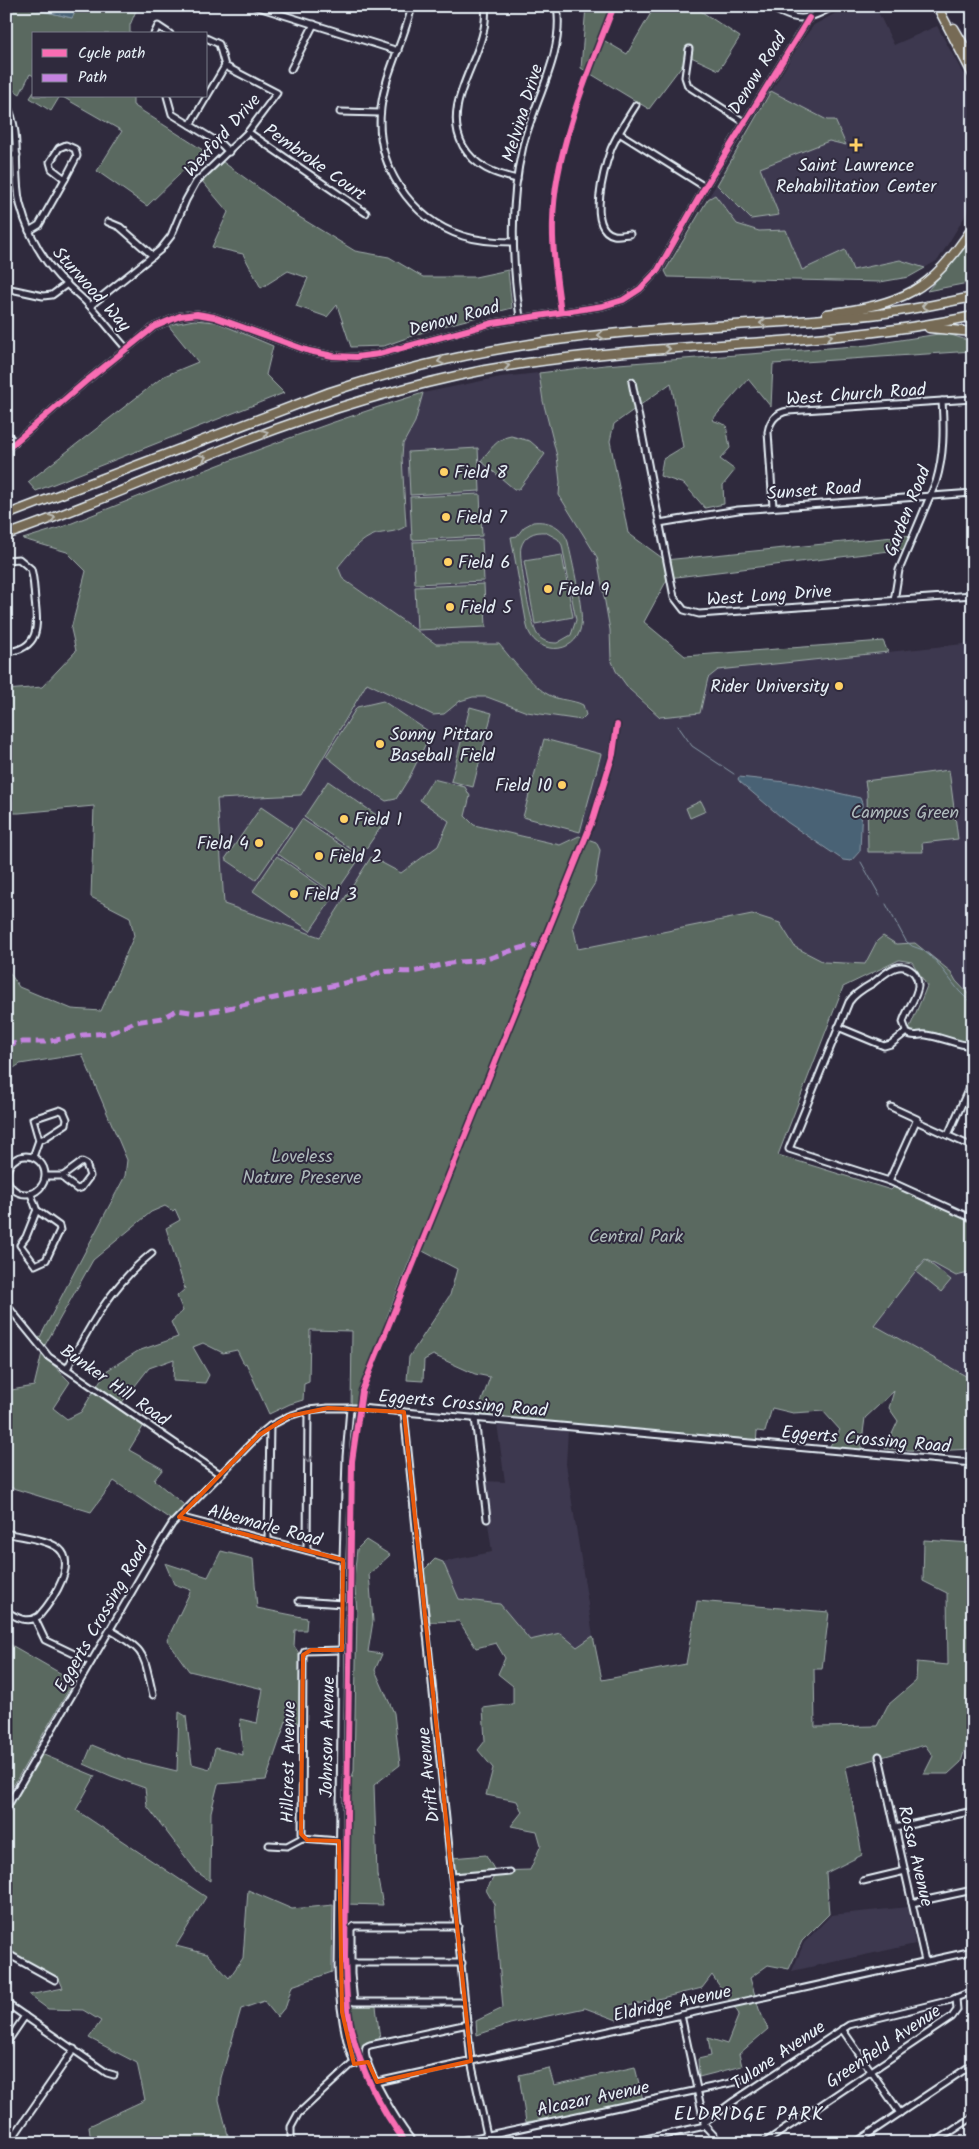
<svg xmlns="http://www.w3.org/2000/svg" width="979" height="2149" font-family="Kalam,sans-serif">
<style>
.built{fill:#3e394f}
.green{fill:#5a6961;stroke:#a1adac;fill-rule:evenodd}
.water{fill:#4a6274;stroke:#899ba9}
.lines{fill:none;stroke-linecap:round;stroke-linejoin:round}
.stream{stroke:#899ba9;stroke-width:1}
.minor-casing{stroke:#e8f1f8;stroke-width:9}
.highway-casing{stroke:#e8f1f8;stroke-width:11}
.minor{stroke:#2f2a3d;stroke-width:5}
.highway{stroke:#766a54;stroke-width:8}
.quiet{stroke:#c483df;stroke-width:5;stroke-dasharray:10 5;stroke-linecap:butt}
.cycleway-casing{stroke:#2f2a3d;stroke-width:9}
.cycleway{stroke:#f96db3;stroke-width:6}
.oneway{stroke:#babbb6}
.oneway2{stroke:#70707e}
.marked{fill:none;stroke:#e8590c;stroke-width:4;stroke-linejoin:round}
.poi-dot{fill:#ffd166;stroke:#2f2a3d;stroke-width:2}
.labels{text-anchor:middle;stroke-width:4;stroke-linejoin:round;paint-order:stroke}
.street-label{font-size:18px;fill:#e8f1f8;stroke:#2f2a3d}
.poi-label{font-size:18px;fill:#e8f1f8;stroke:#2f2a3d;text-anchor:start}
.park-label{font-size:18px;fill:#afbbbc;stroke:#2f2a3d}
.neighbourhood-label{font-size:19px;letter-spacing:1px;fill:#e8f1f8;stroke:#2f2a3d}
</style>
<rect width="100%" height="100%" fill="#2f2a3d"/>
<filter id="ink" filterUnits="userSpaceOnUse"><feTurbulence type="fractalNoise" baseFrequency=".02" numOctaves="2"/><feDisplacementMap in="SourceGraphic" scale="10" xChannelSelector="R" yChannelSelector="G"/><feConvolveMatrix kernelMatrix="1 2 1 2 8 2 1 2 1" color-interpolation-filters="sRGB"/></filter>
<g filter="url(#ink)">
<g class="built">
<polygon points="849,6 875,6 894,45 937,26 973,92 973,203 938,260 909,277 880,282 668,277 665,271 800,43 814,25"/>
<polygon points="539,373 543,401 557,456 560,482 559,495 597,557 610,630 611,659 616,671 629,689 652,712 700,713 708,678 718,670 973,643 973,999 955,981 951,972 915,943 896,944 877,941 865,964 824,962 795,947 780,923 752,914 577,949 573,926 580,907 595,883 579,836 560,845 474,825 465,816 470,796 449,821 438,846 401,873 371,858 320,938 224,904 217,799 301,795 367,683 433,715 444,714 460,701 473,697 487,697 527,712 581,720 576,701 549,696 523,673 499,644 436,644 343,579 338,567 352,550 371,536 400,530 407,517 402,457 403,443 415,422 423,393 501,377"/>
<polygon points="925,1257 956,1275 973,1272 973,1380 874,1325"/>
<polygon points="497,1423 568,1429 566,1464 593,1636 577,1647 560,1633 530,1641 500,1604 459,1599 443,1562 492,1552 482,1481 505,1482"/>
<polygon points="908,1907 915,1944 792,1971 804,1943 831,1915"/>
</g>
<g class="green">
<polygon points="6,6 22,6 72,18 78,6 138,6 130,25 130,34 34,34 34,76 30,74 20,94 6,85"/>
<polygon points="586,6 610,6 600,38 627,54 655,6 693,6 740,37 719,70 689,56 649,109 581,68"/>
<polygon points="771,91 827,120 835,120 846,145 829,141 760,168 779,215 751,219 717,185"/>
<polygon points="34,92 34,96 60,96 51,111 30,98"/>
<polygon points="61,96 133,96 133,105 212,156 189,174 183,171 147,206 97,171 122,131"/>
<polygon points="223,162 296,215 355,251 389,257 423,277 475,277 508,270 512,308 432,329 384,346 351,347 337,305 327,317 296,306 308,278 288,271 261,288 243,254 212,247 228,212 202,181"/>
<polygon points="715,195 737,224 759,231 786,230 802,270 845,250 853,270 900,260 925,268 909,277 880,282 668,277 665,271 708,199"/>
<polygon points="973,239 973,282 927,291"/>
<polygon points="194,320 216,322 273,346 266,375 284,393 36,491 28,482 164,376 198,362 168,325"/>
<polygon points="945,333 973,342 973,351 773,364 771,407 748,379 712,420 726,425 730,448 720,459 735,470 723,485 724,504 705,508 684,484 660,476 663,459 683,447 671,383 614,424 610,441 628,533 665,560 913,535 906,549 668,578 644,622 685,656 883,641 888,652 718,670 708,678 700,713 660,717 629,689 616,671 611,659 610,630 597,557 559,495 560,482 557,456 543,401 539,373 605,365 868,345"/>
<path d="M 423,393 L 415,422 L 403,444 L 402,457 L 406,526 C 395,534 382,531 371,536 C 357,543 347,556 338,567 L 343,579 L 436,644 L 499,644 C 510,657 533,687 549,695 C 559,701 572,699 583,705 L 586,715 L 581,720 L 527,712 L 487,697 L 473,697 L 460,701 L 444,714 L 433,715 L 367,683 L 301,795 L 217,799 L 224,904 L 320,937 L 371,857 L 401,873 L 438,846 L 449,821 L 420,800 L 433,779 L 465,787 L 470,796 L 465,816 L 474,825 L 560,845 L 579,836 L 596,842 L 600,850 L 595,883 L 580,907 L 573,926 L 578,949 L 752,914 L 780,923 L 795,947 L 824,962 L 865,964 L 877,941 L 883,936 L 896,944 L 915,943 L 951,972 L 956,981 L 973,999 L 973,1047 L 907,1034 L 927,986 L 912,962 L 899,960 L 843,987 L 778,1155 L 891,1190 L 896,1185 L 973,1222 L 973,1272 L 956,1276 L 925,1259 L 874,1325 L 973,1380 L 973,1449 L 930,1451 L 885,1449 L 898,1421 L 889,1408 L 894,1391 L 865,1418 L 860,1455 L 826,1452 L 840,1430 L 823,1411 L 793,1413 L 772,1408 L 765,1432 L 757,1431 L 756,1445 L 475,1421 L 490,1377 L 475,1374 L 433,1355 L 424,1360 L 423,1381 L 407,1380 L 409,1357 L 450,1295 L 457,1269 L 415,1247 L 387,1317 L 361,1411 L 351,1410 L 352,1331 L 310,1330 L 309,1382 L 304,1384 L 303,1400 L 290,1404 L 269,1414 L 246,1363 L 244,1364 L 237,1350 L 223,1353 L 203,1343 L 193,1347 L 209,1375 L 205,1383 L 173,1381 L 174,1359 L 149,1368 L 120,1405 L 146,1422 L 129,1450 L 163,1469 L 154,1480 L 189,1509 L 176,1523 L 114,1481 L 91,1512 L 6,1486 L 6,1391 L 34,1386 L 42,1353 L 70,1382 L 53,1408 L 67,1419 L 81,1412 L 106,1371 L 138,1351 L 178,1337 L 171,1322 L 183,1311 L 177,1296 L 185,1289 L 166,1228 L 180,1220 L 175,1209 L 173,1211 L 165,1206 L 151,1212 L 93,1260 L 45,1345 L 39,1339 L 125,1176 L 127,1160 L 82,1054 L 20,1064 L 6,1073 L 6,967 L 19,987 L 72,1009 L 101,1011 L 134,936 L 130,917 L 91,897 L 94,806 L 19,813 L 12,813 L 12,801 L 6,801 L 6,690 L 42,687 L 76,651 L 71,629 L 86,571 L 67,552 L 23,539 L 62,527 C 181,480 300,430 423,393 Z"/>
<path d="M 511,436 L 530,441 L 545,454 L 519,489 L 514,489 L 481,461 C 489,451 497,438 511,436 Z"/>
<polygon points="478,448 480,491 410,495 408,452"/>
<polygon points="480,494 482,536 412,540 410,497"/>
<path d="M 533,522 C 549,520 563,527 568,542 C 572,561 584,610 581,626 C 576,657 533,655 527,626 L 511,537 L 517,536 L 524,527 ZM 545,532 L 558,539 L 562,545 L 576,620 L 571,635 L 557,643 C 549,643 541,641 537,634 C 531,626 518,556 521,547 C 524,536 534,531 545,532 Z"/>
<polygon points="482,539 484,581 415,584 413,542"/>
<polygon points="562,555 573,617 535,624 524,561"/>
<polygon points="484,584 486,627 417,630 415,587"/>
<polygon points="383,701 431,733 409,778 396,799 386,801 366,788 326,756 357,707"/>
<polygon points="470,707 492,713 473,787 451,781"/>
<polygon points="544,739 601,754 580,832 523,817"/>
<polygon points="949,770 958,839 922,843 923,852 868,852 867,793 865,781"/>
<polygon points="328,781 385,821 361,856 304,817"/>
<polygon points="701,801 706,811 690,818 686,808"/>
<polygon points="261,807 292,828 256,880 225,859"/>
<polygon points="302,819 360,858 335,894 278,854"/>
<polygon points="277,856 334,896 310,931 253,891"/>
<polygon points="926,1260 951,1280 941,1292 916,1272"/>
<polygon points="366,1540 390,1555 369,1574 373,1621 368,1652 382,1654 375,1670 394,1713 400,1765 374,1785 377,1875 383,1905 345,1904 348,1788 354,1771 357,1611 354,1579 357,1549"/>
<polygon points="924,1540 973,1543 973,1730 970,1732 961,1762 948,1774 924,1774 933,1756 925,1745 846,1767 862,1855 826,1873 829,1914 802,1941 789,1969 768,1965 750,1978 759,2009 768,2029 739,2054 742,2066 699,2077 698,2059 711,2056 708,2038 727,2044 739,2014 712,1975 702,1988 625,2007 617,2020 585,2008 510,2024 477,2035 476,2021 503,2008 494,1904 486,1890 495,1875 454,1880 452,1858 486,1855 495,1871 530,1870 541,1845 537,1831 511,1826 522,1812 517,1801 486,1795 493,1768 478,1750 485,1741 483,1708 513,1704 513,1686 498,1674 505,1658 496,1643 476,1648 459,1621 430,1622 424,1570 435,1559 443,1562 459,1599 500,1604 530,1640 560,1633 577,1647 593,1636 602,1680 686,1664 697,1601 829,1612 822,1669 814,1669 815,1727 877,1726 888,1705 916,1681 917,1662 948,1665 947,1593 923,1581"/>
<polygon points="221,1551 253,1559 257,1608 307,1618 306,1630 295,1630 294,1646 305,1662 303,1723 286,1721 266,1780 218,1784 211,1812 210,1881 197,1872 147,1806 145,1788 111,1776 84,1764 92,1745 126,1759 177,1771 179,1712 186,1716 192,1764 210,1769 215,1748 243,1755 240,1719 257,1723 263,1689 189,1671 167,1640 191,1590 174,1584 165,1563 208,1577"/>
<polygon points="6,1642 74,1681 13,1786 6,1782"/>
<polygon points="39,1753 95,1776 76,1810 206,1897 176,1946 207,1954 229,1978 243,1958 248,1890 292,1909 333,1905 332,1972 292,1986 286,2006 277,2017 264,2001 241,2009 221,2078 219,2100 230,2143 91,2143 89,2126 145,2100 137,2063 89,2038 101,2021 83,2010 48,2009 29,1995 63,1988 58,1976 55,1980 6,1953 6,1809"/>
<polygon points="346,1999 357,2006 376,2006 380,2040 366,2042 361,2049 361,2056 351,2030"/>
<polygon points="635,2067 644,2104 526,2122 519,2075 549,2068 554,2085"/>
</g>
<g class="water">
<polygon points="22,6 78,6 72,18"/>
<polygon points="739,777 795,783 860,798 862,803 860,851 851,861 843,860 787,822 740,782 738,779"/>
</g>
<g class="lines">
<g class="stream">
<polyline points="678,726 692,746 734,774"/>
<polyline points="861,862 880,896"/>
<polyline points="886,904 906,941 912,946 923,950 936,961 959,991 973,1005"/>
</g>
<defs>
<g id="minor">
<polyline points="255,6 398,51"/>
<path d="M 412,6 C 404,41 385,73 381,108 C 374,164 410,219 463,236 C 479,241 496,242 513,242"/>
<path d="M 485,6 C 491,54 438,99 463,146 C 475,167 495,174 517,179"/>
<path d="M 769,6 C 797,23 806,21 834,6"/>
<polyline points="154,34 158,26 170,34"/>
<polyline points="689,49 685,77 688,86 744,122"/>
<polyline points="291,69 314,24"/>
<polyline points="167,96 172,114 221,144 229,152"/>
<path d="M 6,103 C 23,135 12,170 20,204 C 27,231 40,256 59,277 C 68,286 78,294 87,303 C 101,317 113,334 127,349"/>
<polyline points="340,112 380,113"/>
<polyline points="190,125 225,66 219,44 206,38"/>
<polyline points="248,132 366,213"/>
<polyline points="619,133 705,187"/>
<polygon points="66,145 75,149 77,156 65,179 52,169 50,162 59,148"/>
<polyline points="6,155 17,155"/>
<polyline points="108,222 120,227 153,256"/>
<polyline points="29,231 39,225 65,179"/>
<path d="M 630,234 C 625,234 619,236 614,235 C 586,229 605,166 611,149 C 618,133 627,119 636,105"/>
<polyline points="6,288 43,296 52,295 67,284"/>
<polyline points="90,306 160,250 171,236 186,200 196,182 248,132 277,93 225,66"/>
<path d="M 520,318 C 512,260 509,204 523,146 C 534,101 565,53 557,6"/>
<polyline points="632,382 674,597 684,610 699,614 973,595"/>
<polyline points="6,433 15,443"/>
<polyline points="6,450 85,382 154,327 180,316 197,314 214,317 309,351 333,356 356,357 379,354 493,323 603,306 623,300 640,289 658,270 705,187 809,18"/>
<path d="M 773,507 L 768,432 C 770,420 776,413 788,411 L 973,399"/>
<polyline points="659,523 738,510 973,493"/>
<path d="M 6,560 L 19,559 L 31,569 C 34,579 34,590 35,600 C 38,627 40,649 6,652"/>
<path d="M 894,601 L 899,570 L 936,482 C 944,455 944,430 942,401"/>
<polyline points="838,1027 884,1046 891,1044 906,1032"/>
<path d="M 891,1107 L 917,1119 L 889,1181 L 789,1149 L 849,1002 C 854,994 864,988 873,983 C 884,975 899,958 913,972 C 917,976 918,981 918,986 C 917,998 906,1010 903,1022 L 907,1033 C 914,1038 918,1034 926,1035 C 942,1037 956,1045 973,1046"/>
<polygon points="60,1110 64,1112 67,1119 66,1124 43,1139 39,1140 33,1119"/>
<polyline points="916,1121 973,1147"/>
<polyline points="948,1135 973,1079"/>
<circle cx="26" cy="1175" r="19"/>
<polyline points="33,1157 39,1140"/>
<polygon points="82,1162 86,1164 90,1176 81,1188 77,1189 65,1180 63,1176"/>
<polyline points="46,1176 63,1176"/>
<polyline points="889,1181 973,1219"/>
<polyline points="31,1194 37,1211"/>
<polygon points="38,1211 59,1226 60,1230 46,1260 35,1265 20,1245 26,1237 36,1212"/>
<polyline points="6,1304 49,1357 220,1474"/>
<path d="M 67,1369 C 90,1325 112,1285 152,1253"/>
<path d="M 350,1408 L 346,1457 L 343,1560 L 338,1968 C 339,2001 343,2034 354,2064"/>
<polyline points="404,1412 471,2061 487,2135"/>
<polyline points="475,1418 487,1519"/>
<polyline points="179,1517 343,1560"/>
<path d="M 6,1533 C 21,1537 41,1538 55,1546 C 81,1560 52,1601 39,1616 C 27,1624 17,1618 6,1611"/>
<polyline points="268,1540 270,1426"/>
<polyline points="307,1550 308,1410"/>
<polyline points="299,1601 343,1604"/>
<polyline points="35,1619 45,1640 91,1662"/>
<path d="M 110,1630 C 148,1652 143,1654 153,1695"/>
<polyline points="879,1756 925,1961"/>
<polyline points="6,1809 160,1543 172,1524 259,1435 270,1426 289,1416 308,1410 328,1408 360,1408 973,1463"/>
<polyline points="895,1828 973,1811"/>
<polyline points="302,1838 303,1655 305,1651 342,1650"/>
<polyline points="302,1838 339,1841"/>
<polyline points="269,1845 287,1846 302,1838"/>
<polyline points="453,1877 510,1872"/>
<polyline points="863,1881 905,1871"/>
<polyline points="912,1903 973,1890"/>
<polyline points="458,1926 354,1926 351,1929 351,1974 354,2002 465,2002"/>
<polyline points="6,1953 55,1980"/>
<polyline points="351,1963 462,1963"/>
<polyline points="6,2003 107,2073 114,2075"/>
<polyline points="681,2015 705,2126 721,2143"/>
<polyline points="842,2029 900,2113"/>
<polyline points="6,2044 25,2016"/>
<polyline points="377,2082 973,1951"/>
<polyline points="704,2123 734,2101 849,2025 951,2000 973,1991"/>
<polyline points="9,2143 74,2049"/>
<polyline points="291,2143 291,2127 298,2114 351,2065 368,2061"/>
<path d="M 414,2143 C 402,2129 360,2064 366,2047 L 370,2045 L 468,2024"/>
<polyline points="451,2143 740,2081"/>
<polyline points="627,2143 705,2126"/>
<polyline points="764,2143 952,2017 957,2010 956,1998"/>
<polyline points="855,2143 973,2064"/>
<polyline points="934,2143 973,2117"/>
</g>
<g id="highway">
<polyline points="937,6 973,75"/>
<polyline points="954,28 973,61"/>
<path d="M 827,314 C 904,303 929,293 973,227"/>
<polyline points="929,328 973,332"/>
<path d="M 6,515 L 330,392 C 424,361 521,342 619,333 C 696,326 773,324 849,317 C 891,314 932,305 973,297"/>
<path d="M 6,535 C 87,507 165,472 244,441 C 322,411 403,386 485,370 C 646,340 812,350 973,316"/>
</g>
</defs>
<use href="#minor" class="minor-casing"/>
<use href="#highway" class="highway-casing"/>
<use href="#minor" class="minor"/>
<use href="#highway" class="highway"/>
<path class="quiet" d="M 6,1045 L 22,1042 L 45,1042 L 83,1035 L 110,1033 L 135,1022 L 162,1018 L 177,1010 L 197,1013 L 219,1010 L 368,978 C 387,966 397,974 417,971 C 428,969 439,965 451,963 C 461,961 472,962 482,960 C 501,956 522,944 543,946"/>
<defs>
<g id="cycleway">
<path d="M 561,312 C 557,282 552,251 553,221 C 554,152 589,70 614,6"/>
<polyline points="6,450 85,382 154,327 180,316 197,314 214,317 309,351 333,356 356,357 379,354 493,323 603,306 623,300 640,289 658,270 705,187 809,18"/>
<path d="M 406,2143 C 381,2110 361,2070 351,2029 C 346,2006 346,1981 345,1957 L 352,1461 L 362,1391 L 593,819 L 613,754 L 617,725"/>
</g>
</defs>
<use href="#cycleway" class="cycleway-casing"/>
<use href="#cycleway" class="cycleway"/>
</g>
<defs><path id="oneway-chevron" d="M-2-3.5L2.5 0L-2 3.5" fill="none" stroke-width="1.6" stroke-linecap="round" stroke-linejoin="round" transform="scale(1.25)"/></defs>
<g class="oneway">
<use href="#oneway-chevron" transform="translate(925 306) rotate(170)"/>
<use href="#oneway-chevron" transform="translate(763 323) rotate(176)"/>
<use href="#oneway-chevron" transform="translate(601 335) rotate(174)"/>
<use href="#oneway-chevron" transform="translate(829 336) rotate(-7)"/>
<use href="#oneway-chevron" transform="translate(667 349) rotate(-3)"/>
<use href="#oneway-chevron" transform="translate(441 361) rotate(167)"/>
<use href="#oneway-chevron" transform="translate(506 366) rotate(-10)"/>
<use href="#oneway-chevron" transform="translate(265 433) rotate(-20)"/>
<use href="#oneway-chevron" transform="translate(203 458) rotate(-22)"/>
<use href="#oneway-chevron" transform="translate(52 518) rotate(-20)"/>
</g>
<use class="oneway2" href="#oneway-chevron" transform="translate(308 1459) rotate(90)"/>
</g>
<path class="marked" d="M 328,1408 L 404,1412 L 471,2061 L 377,2082 L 368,2062 L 354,2064 L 342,2012 L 339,1841 L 307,1840 L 301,1834 L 303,1655 L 311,1650 L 342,1650 L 343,1560 L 179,1517 L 259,1435 L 289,1416 Z"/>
<g class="poi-dot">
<path d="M853.5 137.5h5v5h5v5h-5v5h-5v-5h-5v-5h5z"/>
<circle cx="444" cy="472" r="5"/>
<circle cx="446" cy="517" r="5"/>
<circle cx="448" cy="562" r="5"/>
<circle cx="548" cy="589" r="5"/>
<circle cx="450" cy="607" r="5"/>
<circle cx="839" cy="686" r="5"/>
<circle cx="380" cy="744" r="5"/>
<circle cx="562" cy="785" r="5"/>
<circle cx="344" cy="819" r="5"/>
<circle cx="259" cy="843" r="5"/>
<circle cx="319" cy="856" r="5"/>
<circle cx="294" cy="894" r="5"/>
</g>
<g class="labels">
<g class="street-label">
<text transform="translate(757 73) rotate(-58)" y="6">Denow Road</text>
<text transform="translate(522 113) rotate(-73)" y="6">Melvina Drive</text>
<text transform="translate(222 135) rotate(-48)" y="6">Wexford Drive</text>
<text transform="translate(315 162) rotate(35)" y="6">Pembroke Court</text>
<text transform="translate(92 289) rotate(48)" y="6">Sturwood Way</text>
<text transform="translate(454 318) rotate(-15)" y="6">Denow Road</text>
<text transform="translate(856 394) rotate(-4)" y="6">West Church Road</text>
<text transform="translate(814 490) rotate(-4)" y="6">Sunset Road</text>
<text transform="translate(907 511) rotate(-68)" y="6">Garden Road</text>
<text transform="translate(769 595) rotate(-4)" y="6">West Long Drive</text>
<text transform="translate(115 1385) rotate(35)" y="6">Bunker Hill Road</text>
<text transform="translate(463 1403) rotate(5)" y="6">Eggerts Crossing Road</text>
<text transform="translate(866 1439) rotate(5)" y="6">Eggerts Crossing Road</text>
<text transform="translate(265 1525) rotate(15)" y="6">Albemarle Road</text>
<text transform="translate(101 1617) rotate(-60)" y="6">Eggerts Crossing Road</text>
<text transform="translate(327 1737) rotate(-89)" y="6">Johnson Avenue</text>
<text transform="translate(288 1762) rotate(-89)" y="6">Hillcrest Avenue</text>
<text transform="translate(428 1775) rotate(-96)" y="6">Drift Avenue</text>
<text transform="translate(916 1856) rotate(77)" y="6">Rossa Avenue</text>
<text transform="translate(672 2003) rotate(-12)" y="6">Eldridge Avenue</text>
<text transform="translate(883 2046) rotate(-34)" y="6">Greenfield Avenue</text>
<text transform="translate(778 2055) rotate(-34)" y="6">Tulane Avenue</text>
<text transform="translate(593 2098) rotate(-12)" y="6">Alcazar Avenue</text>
</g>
<g class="poi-label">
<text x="856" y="171" text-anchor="middle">Saint Lawrence<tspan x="856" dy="21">Rehabilitation Center</tspan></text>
<text x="454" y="478">Field 8</text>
<text x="456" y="523">Field 7</text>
<text x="458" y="568">Field 6</text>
<text x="558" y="595">Field 9</text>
<text x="460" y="613">Field 5</text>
<text x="829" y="692" text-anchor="end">Rider University</text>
<text x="390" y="740">Sonny Pittaro<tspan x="390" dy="21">Baseball Field</tspan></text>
<text x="552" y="791" text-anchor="end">Field 10</text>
<text x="354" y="825">Field 1</text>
<text x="249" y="849" text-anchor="end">Field 4</text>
<text x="329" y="862">Field 2</text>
<text x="304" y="900">Field 3</text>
</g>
<g class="park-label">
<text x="905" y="818">Campus Green</text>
<text x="302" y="1162">Loveless<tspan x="302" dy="21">Nature Preserve</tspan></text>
<text x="636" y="1242">Central Park</text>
</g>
<g class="neighbourhood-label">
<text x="749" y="2120">ELDRIDGE PARK</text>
</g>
</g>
<rect width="979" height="2149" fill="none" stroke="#2f2a3d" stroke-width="25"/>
<rect x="12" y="12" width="954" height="2124" fill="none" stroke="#e8f1f8" stroke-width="2" filter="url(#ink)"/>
<rect x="32" y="32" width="175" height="65" fill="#2f2a3d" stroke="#797a88"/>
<rect x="42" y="49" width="25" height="8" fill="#f96db3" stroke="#797a88"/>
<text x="78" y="58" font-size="15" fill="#e8f1f8">Cycle path</text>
<rect x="42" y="74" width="25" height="8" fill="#c483df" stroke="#797a88"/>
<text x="78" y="82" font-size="15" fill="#e8f1f8">Path</text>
</svg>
